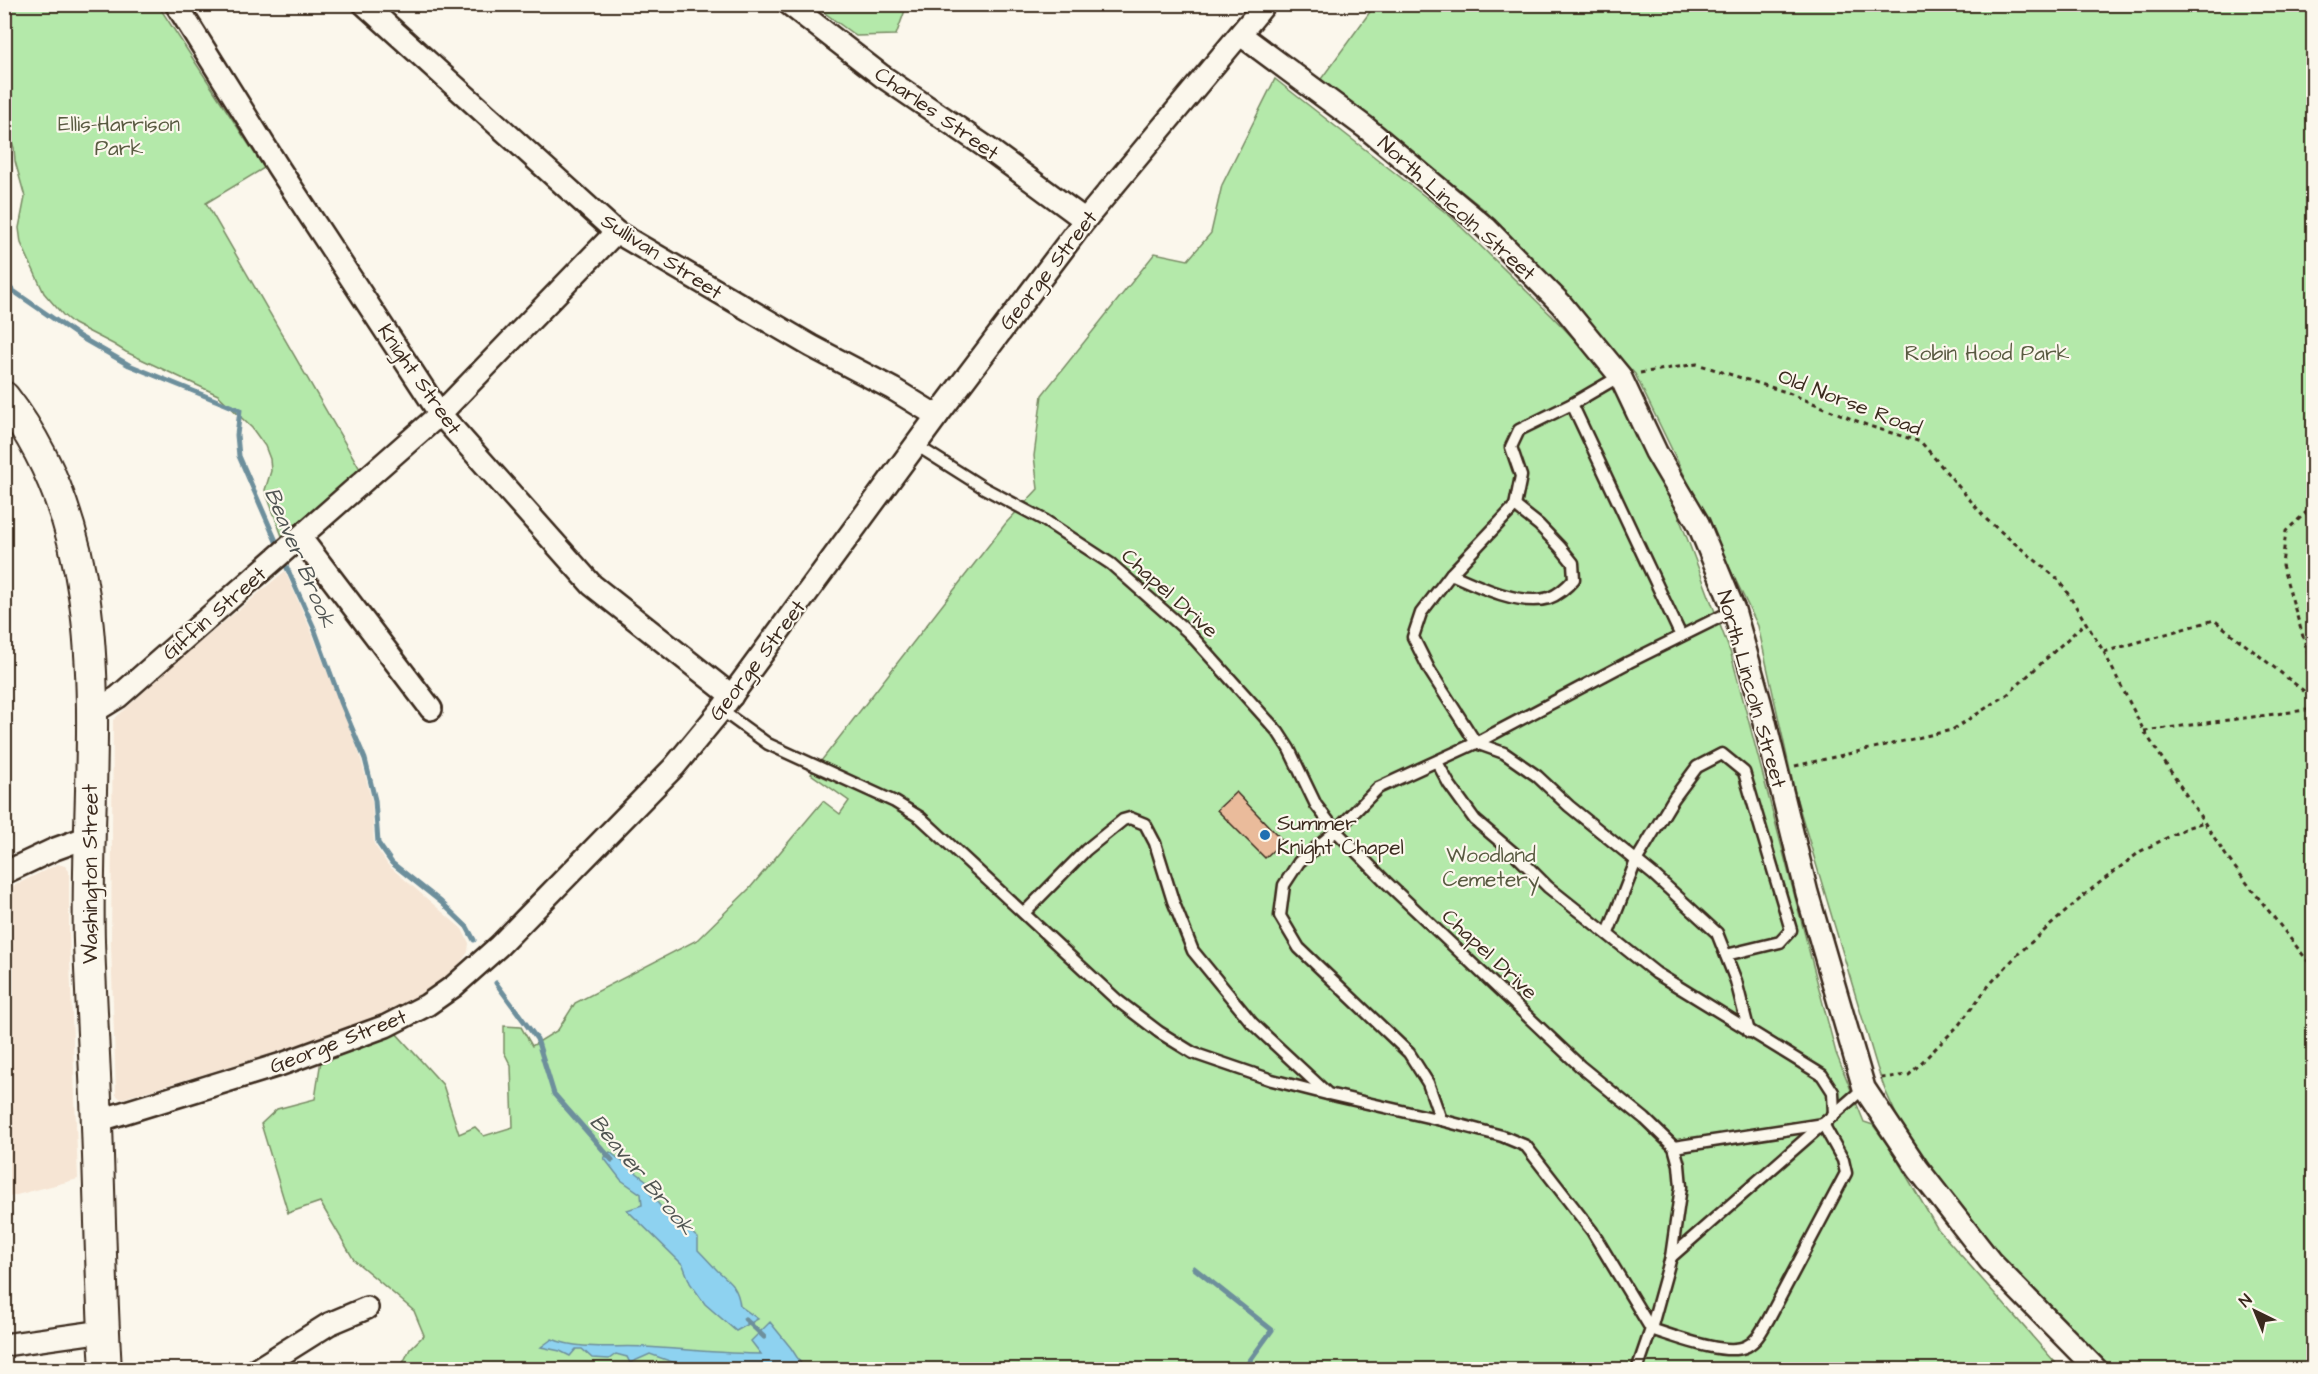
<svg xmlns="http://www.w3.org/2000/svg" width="2318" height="1374" font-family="'Architects Daughter',sans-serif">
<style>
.built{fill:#f6e5d4}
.green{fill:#b4e9aa;stroke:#788a64;stroke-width:1.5}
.water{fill:#8ed2f0;stroke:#6d8f9c;stroke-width:1.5}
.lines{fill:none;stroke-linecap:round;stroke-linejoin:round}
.stream{stroke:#6d8f9c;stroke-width:5}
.building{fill:#eabb9b;stroke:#3b2a1e;stroke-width:1.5}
.lane-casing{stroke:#3b2a1e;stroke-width:15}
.street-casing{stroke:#3b2a1e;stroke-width:26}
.secondary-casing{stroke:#3b2a1e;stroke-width:34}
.path{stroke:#3b2a1e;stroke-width:3;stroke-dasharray:4.5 4.5;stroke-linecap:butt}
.lane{stroke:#fbf7ec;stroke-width:10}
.street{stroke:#fbf7ec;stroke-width:21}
.secondary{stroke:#fbf7ec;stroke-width:30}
.poi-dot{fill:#1f6fb2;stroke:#fbf7ec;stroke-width:2}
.labels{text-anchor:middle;stroke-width:4.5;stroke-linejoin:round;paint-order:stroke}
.street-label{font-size:21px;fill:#3b2a1e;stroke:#fbf7ec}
.park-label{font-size:21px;fill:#595a41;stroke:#fbf7ec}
.poi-label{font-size:21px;fill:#3b2a1e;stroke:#fbf7ec;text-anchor:start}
.water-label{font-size:22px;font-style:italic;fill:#505452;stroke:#fbf7ec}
</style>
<rect width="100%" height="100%" fill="#fbf7ec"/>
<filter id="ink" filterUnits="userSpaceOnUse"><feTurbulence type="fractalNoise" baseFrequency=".0167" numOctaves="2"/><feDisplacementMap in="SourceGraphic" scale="12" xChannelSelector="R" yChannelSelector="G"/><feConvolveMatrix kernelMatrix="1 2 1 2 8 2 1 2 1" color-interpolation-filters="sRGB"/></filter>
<g filter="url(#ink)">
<g class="built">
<polygon points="285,571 310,628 360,755 372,802 374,844 388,865 462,929 469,943 468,952 458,966 434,989 396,1011 355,1027 280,1051 121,1099 116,1095 111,943 113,720 175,663"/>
<polygon points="58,864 65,866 69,871 69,933 78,1179 5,1198 5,890"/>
</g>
<g class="green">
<polygon points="5,4 158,5 264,168 206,203 360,469 282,536 265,490 271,471 270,459 265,446 252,428 218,395 126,352 113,344 74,324 63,315 44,293 21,243 19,228 25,197 15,161 14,148 5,122"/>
<polygon points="814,5 907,5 896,35 856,36"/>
<polygon points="1375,5 2313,5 2313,1369 2090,1369 1995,1258 1905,1134 1885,1090 1877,1067 1796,797 1758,626 1635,374 1485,210 1321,79"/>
<polygon points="1275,79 1450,216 1552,316 1614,381 1676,509 1731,654 1836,1053 1864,1122 1873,1125 1892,1151 1937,1228 2061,1369 400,1369 410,1349 424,1335 414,1311 354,1260 320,1202 288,1213 261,1124 277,1109 315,1099 321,1060 395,1032 443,1085 459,1134 475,1127 484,1136 513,1127 511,1066 504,1052 504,1026 521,1027 532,1046 558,1030 575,1003 697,940 750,888 823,801 840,814 849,801 811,774 1006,523 1038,489 1034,456 1042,395 1155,253 1188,260 1211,233 1222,185"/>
</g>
<g class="water">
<path d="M 610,1152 L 652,1185 L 650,1193 L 661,1207 L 698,1238 L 698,1250 C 705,1257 711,1264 718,1271 C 731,1282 738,1288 740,1306 L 758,1319 L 736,1331 L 705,1304 L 690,1283 L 683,1265 L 627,1210 L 642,1205 L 641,1194 L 621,1180 L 604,1158 Z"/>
<path d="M 770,1322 L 791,1348 L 802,1365 L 800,1369 L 742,1369 L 704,1364 L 686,1367 L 650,1354 L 630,1363 L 627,1357 L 616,1354 L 609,1359 L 592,1358 L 582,1349 L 576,1349 L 570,1356 L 560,1351 L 541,1347 L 552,1339 C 581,1351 615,1345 645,1347 C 684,1349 722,1354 761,1354 L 751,1341 Z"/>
</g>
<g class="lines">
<g class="stream">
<polyline points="4,280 12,290 80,337 129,365 240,410 237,435 239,456 279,548"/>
<polyline points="283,559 314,628 341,702 365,759 375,800 378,843 392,863 441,902 467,927 474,940"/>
<polyline points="496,983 537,1039 554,1094 612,1160"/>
<polyline points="1194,1268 1272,1330 1243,1370"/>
<polyline points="745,1319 764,1337"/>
</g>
</g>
<polygon class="building" points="1236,792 1283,841 1265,858 1217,810"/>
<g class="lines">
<defs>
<g id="lane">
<polyline points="1620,376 1572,404 1519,430 1511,447 1521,476 1515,506 1451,574 1421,613 1413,637 1430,671 1476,743 1504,753 1537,776 1569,806 1654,875 1717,933 1736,981 1749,1032"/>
<polyline points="1572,404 1681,636"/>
<polyline points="916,445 984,488 1044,520 1111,564 1189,633 1278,732 1289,749 1316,805 1336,831 1387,883 1580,1066 1645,1119 1674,1147 1679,1165 1681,1187 1671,1257 1651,1329 1637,1370"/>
<path d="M 1451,574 C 1475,585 1521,607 1549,598 C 1560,594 1567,587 1574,579 L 1573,563 L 1560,547 L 1539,525 L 1515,506"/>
<polyline points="721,710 768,744 895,802 921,818 1117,1000 1159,1032 1193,1053 1272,1080 1327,1094"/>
<polyline points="1437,762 1449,784 1475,820 1515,854 1548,887 1656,973 1822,1075 1833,1092 1834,1115"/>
<path d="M 1024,913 L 1086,850 L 1123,820 L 1130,818 L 1145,824 L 1155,843 L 1173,901 L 1193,951 L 1252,1023 L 1328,1094 L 1441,1120 L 1502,1136 L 1526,1146 L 1592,1231 L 1651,1329 C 1674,1336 1726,1357 1747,1346 C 1757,1341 1762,1330 1768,1320 L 1846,1173 L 1843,1160 L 1823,1124 L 1674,1147"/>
<polyline points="1608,933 1636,861 1674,798 1697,767 1722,754 1744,772 1791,930 1780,942 1726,955"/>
<polyline points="1441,1120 1428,1083 1409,1053 1299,948 1280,916 1284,885 1299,862 1336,831 1378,788 1476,743 1629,662 1734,610"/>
<polyline points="1671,1257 1864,1088"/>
</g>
<g id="street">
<polyline points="176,4 278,167 440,414 592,585 732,696"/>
<polyline points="364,4 616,232 811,346 893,389 937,416"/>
<polyline points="789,4 882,76 986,147 1085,220"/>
<polyline points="1241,35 1365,127 1486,228 1561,304 1620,376 1656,452 1698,523 1734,610 1760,702 1807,893 1864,1088 1918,1169 1990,1261 2097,1370"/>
<polyline points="300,537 431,709"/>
<polyline points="92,713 118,697 440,414 616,232"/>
<polyline points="4,873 55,849 88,837"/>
<polyline points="97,1121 282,1064 386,1026 427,1005 454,986 499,946 674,767 721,710 937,416 1085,220 1265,4"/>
<polyline points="4,1345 104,1331"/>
<polyline points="256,1370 329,1324 367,1308"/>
</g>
<path id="secondary" d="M 4,397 C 126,554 84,758 89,941 C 91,1003 95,1064 97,1126 C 100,1207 101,1288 106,1370"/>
</defs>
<use href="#lane" class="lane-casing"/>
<use href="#street" class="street-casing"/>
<use href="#secondary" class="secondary-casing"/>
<g class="path">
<polyline points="1640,373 1697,364 1786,392 1869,426 1921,442 1987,520 2060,581 2104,652 2144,731 2229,860 2314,969"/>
<polyline points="2314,505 2286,531 2282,565 2314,674"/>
<polyline points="2104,652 2214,620 2314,699"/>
<polyline points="2144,731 2314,709"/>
<polyline points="1795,766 1952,730 2008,694 2086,622"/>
<polyline points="1881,1078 1909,1075 1958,1026 1990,984 2018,954 2089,891 2141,851 2186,828 2204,822"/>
</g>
<use href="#lane" class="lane"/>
<use href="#street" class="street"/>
<use href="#secondary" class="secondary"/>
</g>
</g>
<circle class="poi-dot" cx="1265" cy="835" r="6"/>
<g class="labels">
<g class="street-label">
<text transform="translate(937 113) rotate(35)" y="7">Charles Street</text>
<text transform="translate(1457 208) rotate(42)" y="7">North Lincoln Street</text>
<text transform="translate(662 256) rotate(33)" y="7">Sullivan Street</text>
<text transform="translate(1048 270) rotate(-52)" y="7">George Street</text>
<text transform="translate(420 379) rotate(55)" y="7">Knight Street</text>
<text transform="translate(1850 402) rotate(21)" y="7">Old Norse Road</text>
<text transform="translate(1170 593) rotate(42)" y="7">Chapel Drive</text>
<text transform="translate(214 613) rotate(-41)" y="7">Giffin Street</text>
<text transform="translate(757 660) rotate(-53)" y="7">George Street</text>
<text transform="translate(1752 689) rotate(74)" y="7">North Lincoln Street</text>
<text transform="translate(90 874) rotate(-90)" y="7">Washington Street</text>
<text transform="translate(1490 954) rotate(43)" y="7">Chapel Drive</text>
<text transform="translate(338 1041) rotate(-21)" y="7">George Street</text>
</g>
<g class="park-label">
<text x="119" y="131">Ellis-Harrison<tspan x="119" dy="24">Park</tspan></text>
<text x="1987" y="360">Robin Hood Park</text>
<text x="1491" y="862">Woodland<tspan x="1491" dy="24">Cemetery</tspan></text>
</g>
<g class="poi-label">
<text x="1277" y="830">Summer<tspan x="1277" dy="24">Knight Chapel</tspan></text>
</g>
<g class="water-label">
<text transform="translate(301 557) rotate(67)" y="8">Beaver Brook</text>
<text transform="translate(643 1174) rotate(50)" y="8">Beaver Brook</text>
</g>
</g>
<rect width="2318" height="1374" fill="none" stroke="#fbf7ec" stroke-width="24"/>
<rect x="12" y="12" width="2294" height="1350" fill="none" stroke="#3b2a1e" stroke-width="2" filter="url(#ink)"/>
<g transform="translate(2255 1311) rotate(317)" stroke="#fbf7ec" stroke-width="4.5" paint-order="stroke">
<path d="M0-4.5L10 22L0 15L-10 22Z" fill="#3b2a1e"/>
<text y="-9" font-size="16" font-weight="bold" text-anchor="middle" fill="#3b2a1e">N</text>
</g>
</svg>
